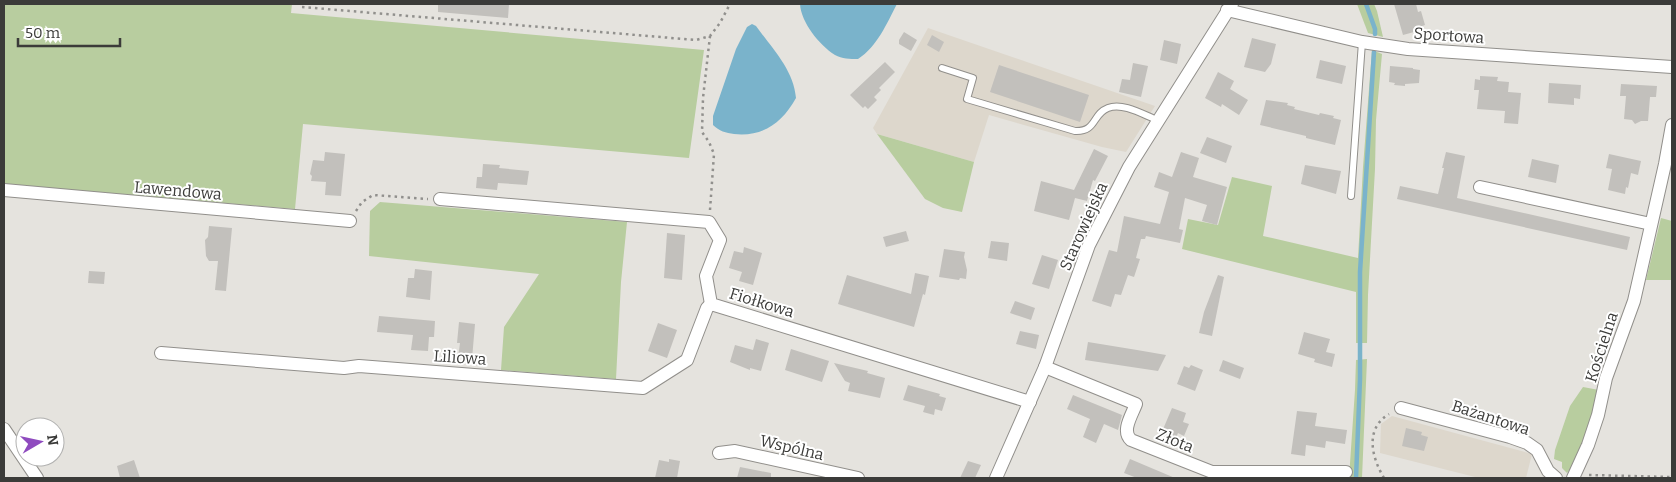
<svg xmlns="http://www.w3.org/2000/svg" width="1676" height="482" font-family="Bitter,serif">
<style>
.built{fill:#ddd7cc}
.green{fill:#b8cd9f}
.water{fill:#7ab3cb}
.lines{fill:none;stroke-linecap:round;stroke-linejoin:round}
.stream{stroke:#7ab3cb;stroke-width:4.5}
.building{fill:#c2c0bc}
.service-casing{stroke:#918f8b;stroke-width:8}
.minor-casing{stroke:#918f8b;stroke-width:14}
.path{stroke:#91908d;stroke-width:2.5;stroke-dasharray:2.5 4;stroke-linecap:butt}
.service{stroke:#fff;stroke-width:6}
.minor{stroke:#fff;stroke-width:12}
.labels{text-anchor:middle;stroke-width:4;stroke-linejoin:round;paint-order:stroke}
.street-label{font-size:16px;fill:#3b3b39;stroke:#fff}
</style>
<rect width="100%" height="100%" fill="#e5e3de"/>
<g class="built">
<polygon points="928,28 1155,106 1126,152 1102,147 989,115 974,162 877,134 873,128"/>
<polygon points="1392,416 1532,454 1526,478 1479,478 1380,453 1381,424"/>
</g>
<g class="green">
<polygon points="4,4 292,4 291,13 704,50 689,158 303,124 295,209 4,184"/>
<polygon points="1357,4 1374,4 1377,11 1383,37 1368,33"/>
<polygon points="1372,50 1382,54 1376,120 1375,169 1368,295 1367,343 1356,343 1356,292 1182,249 1188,219 1218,225 1232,177 1272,186 1263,236 1358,258 1363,167"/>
<polygon points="877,134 974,162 962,212 943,208 925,199"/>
<polygon points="380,202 627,222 621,282 616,379 501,370 504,327 539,274 369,256 370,211"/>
<polygon points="1661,218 1672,221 1672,280 1646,280"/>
<polygon points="1367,359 1362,478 1349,478 1355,390 1356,360"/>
<path d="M 1583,387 L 1599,390 C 1593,417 1585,452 1567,473 L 1562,468 L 1562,462 L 1554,459 L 1555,450 L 1570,406 Z"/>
</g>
<g class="water">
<path d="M 800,4 L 897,4 C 887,23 877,47 858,59 C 850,59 842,59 835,55 C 819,45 801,22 800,4 Z"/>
<path d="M 752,24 L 756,26 C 771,47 794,70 796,98 C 782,123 763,137 734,134 C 726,133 719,131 713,125 L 713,116 L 736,49 L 747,27 Z"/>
</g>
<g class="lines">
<g class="stream">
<polyline points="1366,4 1375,29 1375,34"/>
<polyline points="1356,478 1360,379 1360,272 1374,52"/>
</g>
</g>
<g class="building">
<polygon points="438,4 509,4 508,18 438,12"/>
<polygon points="1394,4 1416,4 1418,12 1421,11 1425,25 1413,29 1414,32 1403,35"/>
<polygon points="904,32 917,40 911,51 899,44 899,40"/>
<polygon points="932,35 944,42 939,52 927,45"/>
<polygon points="1252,38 1276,44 1271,64 1265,72 1244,67"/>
<polygon points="1164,40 1181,44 1177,64 1160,60"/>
<polygon points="1320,60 1346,66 1342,84 1316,78"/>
<polygon points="885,62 895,72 879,88 881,90 874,97 877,100 868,109 865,106 863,108 850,95"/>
<polygon points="1133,63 1148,66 1141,97 1119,92 1122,79 1130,80"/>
<polygon points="999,65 1089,95 1080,122 990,92"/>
<polygon points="1390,66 1413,68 1413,69 1420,70 1419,83 1405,84 1405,86 1394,85 1395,83 1389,82"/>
<polygon points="1218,72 1234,81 1230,89 1248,100 1239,115 1222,104 1221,107 1205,98"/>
<polygon points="1480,76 1498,77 1497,81 1509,82 1508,92 1496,91 1521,93 1518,124 1504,123 1505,111 1477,109 1479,90 1474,90 1475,79 1480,80"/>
<polygon points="1549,83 1581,85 1580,99 1574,98 1574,105 1548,103"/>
<polygon points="1621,84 1657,86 1656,97 1650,97 1648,121 1641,121 1635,124 1632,120 1624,119 1626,96 1620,96"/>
<polygon points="1266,100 1288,103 1287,105 1295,107 1294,109 1319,115 1320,113 1334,116 1333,118 1341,120 1335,145 1306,138 1306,136 1260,125"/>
<polygon points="1207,137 1232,146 1226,163 1200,153"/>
<polygon points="1094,149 1108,156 1095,181 1093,180 1087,201 1075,198 1069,220 1034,211 1041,181 1074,190"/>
<polygon points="325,152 345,154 341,196 325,195 326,182 311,181 312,176 310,174 313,160 324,161"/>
<polygon points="1181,152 1199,158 1193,177 1227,187 1217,225 1202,221 1207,205 1185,198 1179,229 1183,230 1180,243 1146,236 1145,239 1141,239 1136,258 1140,259 1134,277 1128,275 1121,295 1115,294 1111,307 1092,301 1109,250 1117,252 1124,216 1160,224 1169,192 1154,187 1159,172 1172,177"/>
<polygon points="1446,152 1465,156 1457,198 1630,237 1627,250 1397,199 1400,186 1438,194 1444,168 1442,168"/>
<polygon points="1609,154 1641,161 1638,175 1631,173 1628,188 1626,187 1625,194 1608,190 1612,169 1606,168"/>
<polygon points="1532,159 1559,165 1556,183 1528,177"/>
<polygon points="483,164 500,165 499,168 529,171 527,185 498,183 497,190 476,188 477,177 482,177"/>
<polygon points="1305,165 1341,171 1336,194 1301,184"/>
<polygon points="209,226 232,228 226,291 215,290 218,261 209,261 206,256 205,240 208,237"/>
<polygon points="906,231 909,241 886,247 883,237"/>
<polygon points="667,233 685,235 682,280 664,278"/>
<polygon points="991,241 1009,243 1007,261 988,258"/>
<polygon points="744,247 762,253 753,285 739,281 742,272 729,268 734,251 743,253"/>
<polygon points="944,249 965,252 964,257 967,270 966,279 960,278 959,280 939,277"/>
<polygon points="1042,255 1058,260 1049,289 1032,284"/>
<polygon points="415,269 432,271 430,300 406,297 408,278 414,278"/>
<polygon points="89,271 105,272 104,284 88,283"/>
<polygon points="915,273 929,276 925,295 923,294 914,327 838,304 847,275 911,294"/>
<polygon points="1218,275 1224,277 1212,336 1199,333 1204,312"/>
<polygon points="1015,301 1035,308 1031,320 1010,313"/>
<polygon points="379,316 435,321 434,337 429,337 428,351 411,350 413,335 377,332"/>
<polygon points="459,322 475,324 472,359 458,358 460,343 457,343"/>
<polygon points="658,323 677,330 667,358 648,351"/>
<polygon points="1020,331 1039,335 1036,349 1016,344"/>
<polygon points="1304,332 1330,339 1326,352 1335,354 1332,367 1314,362 1315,359 1298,354"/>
<polygon points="756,339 769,343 761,371 750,368 750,370 730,362 735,345 753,350"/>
<polygon points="1088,342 1137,350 1166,355 1158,371 1085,360"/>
<polygon points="791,349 829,361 822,382 785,370"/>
<polygon points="1223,360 1244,368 1240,379 1219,371"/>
<polygon points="834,363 868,371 867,373 885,378 880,398 848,391 850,383 845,381"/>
<polygon points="1191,365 1203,370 1195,391 1177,384 1184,366 1189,368"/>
<polygon points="908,385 940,394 939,396 946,398 942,411 935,409 934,415 923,412 925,406 903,400"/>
<polygon points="1073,395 1122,415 1118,430 1104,424 1096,443 1083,437 1090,419 1067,409"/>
<polygon points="1172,408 1186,413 1183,422 1189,424 1184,436 1178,433 1175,440 1161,434"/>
<polygon points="1297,411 1317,413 1315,426 1347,430 1345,444 1326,441 1325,448 1306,445 1305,456 1291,454"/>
<polygon points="1406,428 1422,432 1421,435 1428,437 1424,451 1402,446"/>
<polygon points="669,459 680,461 677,478 655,478 659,460 669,462"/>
<polygon points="1130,459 1175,478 1137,478 1124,473"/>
<polygon points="134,460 140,478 120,478 117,466"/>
<polygon points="968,461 981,465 975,478 960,478"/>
<polygon points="740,467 771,473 771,478 737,478"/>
</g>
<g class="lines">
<defs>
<g id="service">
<path d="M 942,68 L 973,78 L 967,99 L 1075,131 C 1097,132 1092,114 1108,108 C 1123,102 1144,115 1157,120"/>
<polyline points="1351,196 1362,42"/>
</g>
<g id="minor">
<polyline points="1227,10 1362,42 1408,49 1672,67"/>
<polyline points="1480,187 1651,224"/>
<polyline points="4,190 350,221"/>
<polyline points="440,199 709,222 720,240 706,276 711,304 1030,402"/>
<polyline points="161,353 344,368 359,366 643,388 687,360 707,308 711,304"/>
<path d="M 1045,367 L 1136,404 C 1132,415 1121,431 1131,440 L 1212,472 L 1346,472"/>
<polyline points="1401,408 1510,437 1527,443 1537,450 1548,471 1556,478"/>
<polyline points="4,429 37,478"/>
<polyline points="719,453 735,451 858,478"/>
<polyline points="996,478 1045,367 1089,245 1129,167 1232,4"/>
<polyline points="1573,478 1588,445 1598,415 1606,378 1634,301 1665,164 1672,125"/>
</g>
</defs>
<use href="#service" class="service-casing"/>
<use href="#minor" class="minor-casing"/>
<g class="path">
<polyline points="302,7 696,40 710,36 720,23 730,4"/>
<polyline points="710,210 714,154 709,142 702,132 703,98 710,36"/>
<polyline points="356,211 362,202 373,195 428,199"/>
<polyline points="1589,475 1672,477"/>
<path d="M 1384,478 C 1372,458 1364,429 1389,414"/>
</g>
<use href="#service" class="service"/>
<use href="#minor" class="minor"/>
</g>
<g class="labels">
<g class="street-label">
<text transform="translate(1449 35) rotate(4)" y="6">Sportowa</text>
<text transform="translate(178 190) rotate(5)" y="6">Lawendowa</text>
<text transform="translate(1083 226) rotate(-66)" y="6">Starowiejska</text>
<text transform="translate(762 302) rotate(17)" y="6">Fiołkowa</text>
<text transform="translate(1601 347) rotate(-72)" y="6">Kościelna</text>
<text transform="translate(460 357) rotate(4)" y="6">Liliowa</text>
<text transform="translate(1491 417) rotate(18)" y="6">Bażantowa</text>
<text transform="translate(1175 440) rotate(22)" y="6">Złota</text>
<text transform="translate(792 447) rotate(13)" y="6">Wspólna</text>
</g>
</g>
<rect width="1676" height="482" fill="none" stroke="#3b3b39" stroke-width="10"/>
<g transform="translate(40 442) rotate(81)"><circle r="24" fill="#ffffff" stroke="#b1b1b0"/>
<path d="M0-4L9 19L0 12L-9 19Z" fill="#8f4bbf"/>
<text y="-8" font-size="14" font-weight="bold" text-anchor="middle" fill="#3b3b39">N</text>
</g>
<path d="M18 38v8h102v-8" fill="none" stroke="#3b3b39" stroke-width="2.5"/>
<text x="25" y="38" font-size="15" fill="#3b3b39" stroke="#ffffff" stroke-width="4" paint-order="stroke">50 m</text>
</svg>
